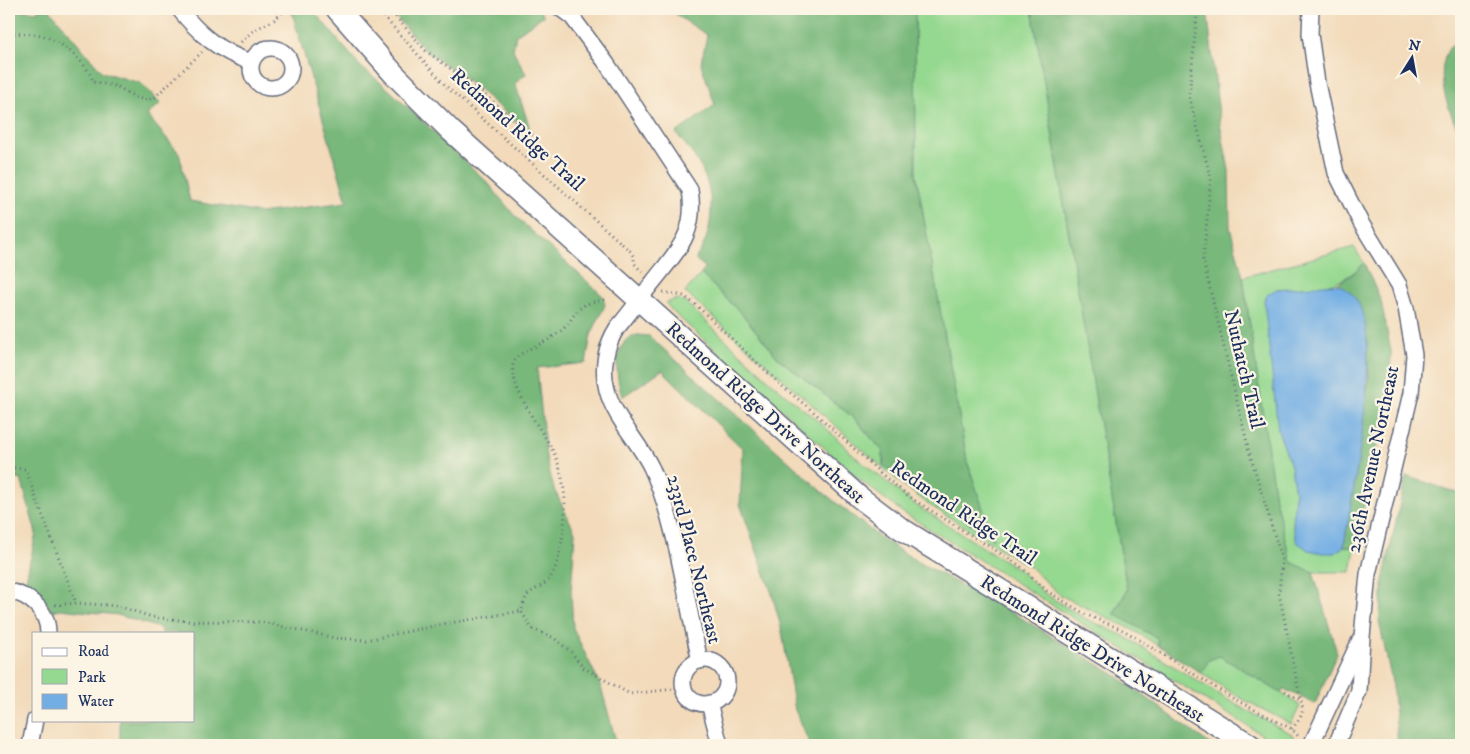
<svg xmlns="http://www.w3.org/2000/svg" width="1470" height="754" font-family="'IM FELL DW Pica',serif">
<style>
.green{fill:#95d890;stroke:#588477}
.forest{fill:#78b87a;stroke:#4a746c}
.water{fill:#72aee4;stroke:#466ea1}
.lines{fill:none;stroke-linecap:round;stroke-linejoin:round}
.street-casing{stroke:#666b7e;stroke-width:18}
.secondary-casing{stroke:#666b7e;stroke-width:24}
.path{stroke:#666b7e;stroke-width:3;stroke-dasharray:1 4;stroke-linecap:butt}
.street{stroke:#fff;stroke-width:15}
.secondary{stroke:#fff;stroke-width:21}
.labels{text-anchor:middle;stroke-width:4.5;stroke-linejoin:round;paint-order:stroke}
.street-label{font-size:20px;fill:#1b2f5e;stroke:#fcf5e5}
</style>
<rect width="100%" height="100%" fill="#fcf5e5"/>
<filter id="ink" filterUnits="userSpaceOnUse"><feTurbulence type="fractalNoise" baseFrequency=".02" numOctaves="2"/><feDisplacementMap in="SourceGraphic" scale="10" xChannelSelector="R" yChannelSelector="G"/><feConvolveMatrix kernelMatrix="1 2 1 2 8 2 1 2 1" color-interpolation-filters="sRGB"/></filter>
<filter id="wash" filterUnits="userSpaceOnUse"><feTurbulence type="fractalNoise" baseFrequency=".0096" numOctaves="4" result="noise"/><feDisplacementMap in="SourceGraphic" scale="20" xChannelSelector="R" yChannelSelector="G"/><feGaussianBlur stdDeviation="1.12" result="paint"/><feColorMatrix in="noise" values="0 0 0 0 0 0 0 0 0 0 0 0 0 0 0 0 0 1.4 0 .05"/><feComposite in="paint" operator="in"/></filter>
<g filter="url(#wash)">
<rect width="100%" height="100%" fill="#f2daba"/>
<g class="green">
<polygon points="915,9 1032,9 1127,590 1114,613 1158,639 1159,646 1133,630 1060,595 1030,567 931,506 899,482 685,292 701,274 742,314 778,358 854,418 882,450 883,465 992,538 967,461 916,174"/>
<path d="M 1354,247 L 1364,263 C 1337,291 1313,286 1277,289 L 1278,430 L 1291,466 L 1295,494 L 1293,527 L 1297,541 L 1308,550 L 1335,553 L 1344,546 L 1355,548 L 1351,572 L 1313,572 L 1291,563 L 1275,500 L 1243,277 Z"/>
<polygon points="677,299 685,302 780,390 823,425 859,460 914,504 1018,569 1044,593 1082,617 1124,636 1240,707 1292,734 1295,742 1282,744 1272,741 902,512 859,479 672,311 666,303"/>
<polygon points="1216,656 1220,656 1296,702 1300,706 1291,724 1235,695 1201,673 1209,660"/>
</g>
<g class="forest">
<polygon points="9,9 38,12 38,9 49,9 102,72 140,83 161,103 147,115 179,153 190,201 260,213 347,202 291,9 312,9 361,67 385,86 488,183 513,214 603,296 605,305 591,335 586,363 537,368 546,457 554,489 575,532 571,592 573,628 601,687 617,745 120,745 120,720 194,720 194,633 161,633 162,629 118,615 60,609 52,611 40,594 25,585 36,533 21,479 9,480"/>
<polygon points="389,9 537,9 544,15 516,35 513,50 526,74 515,83 532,135 472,84 426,51"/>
<path d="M 673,9 L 915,9 L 916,174 L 967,461 L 993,539 L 883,465 L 884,458 L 882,450 L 854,418 L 778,358 L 742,314 L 701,274 L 706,268 L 695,259 C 715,233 716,193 699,164 C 693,153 684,143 676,133 L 715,105 L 701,64 L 707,35 L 678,16 Z"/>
<polygon points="1032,9 1207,9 1220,124 1229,170 1230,227 1243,277 1275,499 1291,562 1313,572 1337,653 1315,704 1284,689 1281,693 1220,656 1209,660 1201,673 1159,646 1157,638 1114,614 1127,590"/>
<path d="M 1461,36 L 1461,136 C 1449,112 1434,77 1448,50 C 1451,45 1457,40 1461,36 Z"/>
<polygon points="1364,263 1381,301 1391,351 1390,386 1355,548 1344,546 1369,378 1364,318 1337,284 1353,274"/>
<path d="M 637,335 L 649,336 L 824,493 L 883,540 L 920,563 L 1013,613 L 1117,676 L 1211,745 L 810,745 L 795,710 L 782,631 L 772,594 L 740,504 L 743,449 L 662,370 L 622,397 C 617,378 612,356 627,339 Z"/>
<polygon points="1406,476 1461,494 1461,745 1398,744 1392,682 1379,621 1384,576"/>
</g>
<path class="water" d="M 1337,284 C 1346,288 1352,292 1357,301 C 1384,343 1352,493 1344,546 L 1335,553 L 1322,553 L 1308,550 L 1297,542 L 1293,527 L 1295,494 L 1291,466 L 1278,430 L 1264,301 L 1268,294 L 1277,289 Z"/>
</g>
<g filter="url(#ink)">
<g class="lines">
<defs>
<g id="street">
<path d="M 179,9 C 199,34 220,52 251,62"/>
<path d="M 561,9 L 572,17 L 607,64 L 690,190 C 697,233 678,250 653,282 C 641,297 630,313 617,328 C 606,345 601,368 607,390 C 615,420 639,441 652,469 C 677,526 686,600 700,661"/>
<polyline points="1311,9 1310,34 1317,83 1336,173 1361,223 1399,285 1406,308 1414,355 1411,393 1368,574 1362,637 1359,691 1336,745"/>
<circle cx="271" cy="68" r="20"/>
<path d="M 9,591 C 29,595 48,610 48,633"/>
<circle cx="705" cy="682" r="22"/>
<polyline points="709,703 720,745"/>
<polyline points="30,745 35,720"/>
<polyline points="1311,745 1360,640"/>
</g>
<polyline id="secondary" points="337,9 394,74 451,131 859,497 900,528 1250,745"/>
</defs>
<use href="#street" class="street-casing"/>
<use href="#secondary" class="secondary-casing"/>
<g class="path">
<polyline points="377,9 446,86 630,251 634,257 634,263 643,273"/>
<polyline points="389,9 426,51 472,84 532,135"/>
<path d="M 1193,9 L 1197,15 L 1189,96 L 1211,179 L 1203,260 L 1249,451 L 1282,560 L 1279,593 L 1300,697 C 1305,713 1302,716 1292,729"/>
<path d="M 9,33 C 19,34 30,33 40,35 C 58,38 89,64 93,82 L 116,86 L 137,98 L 147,100 L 155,97 L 202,52"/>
<polyline points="241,42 254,30 274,20 286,9"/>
<polyline points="663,292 684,296 697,306 782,386 815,413 886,478 914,500 1019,565 1047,591 1085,614 1125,631 1234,699 1292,729 1298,736"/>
<path d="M 604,300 C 570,304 578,319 557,334 C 546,342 525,350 517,357 C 499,374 543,432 552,449 C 561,466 566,492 565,512 C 564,529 560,565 550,578 C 545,586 532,589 526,597 C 524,601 523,607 521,611 L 532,629 L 554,638 L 571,652 L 584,668 L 630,694 L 674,689"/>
<polyline points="9,467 25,469 76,603"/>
<polyline points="55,605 76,603 118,606 152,617 188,621 262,622 335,638 367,640 444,624 521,611"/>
<polyline points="1285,691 1300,700"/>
<polyline points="1452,745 1461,743"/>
</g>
<use href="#street" class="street"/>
<use href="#secondary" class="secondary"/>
</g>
</g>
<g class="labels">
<g class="street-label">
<text transform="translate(518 129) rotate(42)" y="7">Redmond Ridge Trail</text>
<text transform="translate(1245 369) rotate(77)" y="7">Nuthatch Trail</text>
<text transform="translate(766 412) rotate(42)" y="7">Redmond Ridge Drive Northeast</text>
<text transform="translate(1372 459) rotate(-78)" y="7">236th Avenue Northeast</text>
<text transform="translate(964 512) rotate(34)" y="7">Redmond Ridge Trail</text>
<text transform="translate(695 559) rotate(76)" y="7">233rd Place Northeast</text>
<text transform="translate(1093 648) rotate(32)" y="7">Redmond Ridge Drive Northeast</text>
</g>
</g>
<rect width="1470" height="754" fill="none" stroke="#fcf5e5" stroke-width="30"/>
<rect x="32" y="632" width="162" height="90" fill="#fcf5e5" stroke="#a2a6af"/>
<rect x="42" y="648" width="25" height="8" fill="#ffffff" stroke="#a2a6af"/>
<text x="78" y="656" font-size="15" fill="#1b2f5e">Road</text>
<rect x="42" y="669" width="25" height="15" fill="#95d890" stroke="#a2a6af"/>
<text x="78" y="682" font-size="15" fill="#1b2f5e">Park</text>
<rect x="42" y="694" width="25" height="15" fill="#72aee4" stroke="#a2a6af"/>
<text x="78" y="706" font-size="15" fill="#1b2f5e">Water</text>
<g transform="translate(1412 58) rotate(11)" stroke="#fcf5e5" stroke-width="4" paint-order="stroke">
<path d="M0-4L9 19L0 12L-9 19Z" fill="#1b2f5e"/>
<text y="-8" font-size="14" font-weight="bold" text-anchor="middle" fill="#1b2f5e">N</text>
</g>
</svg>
